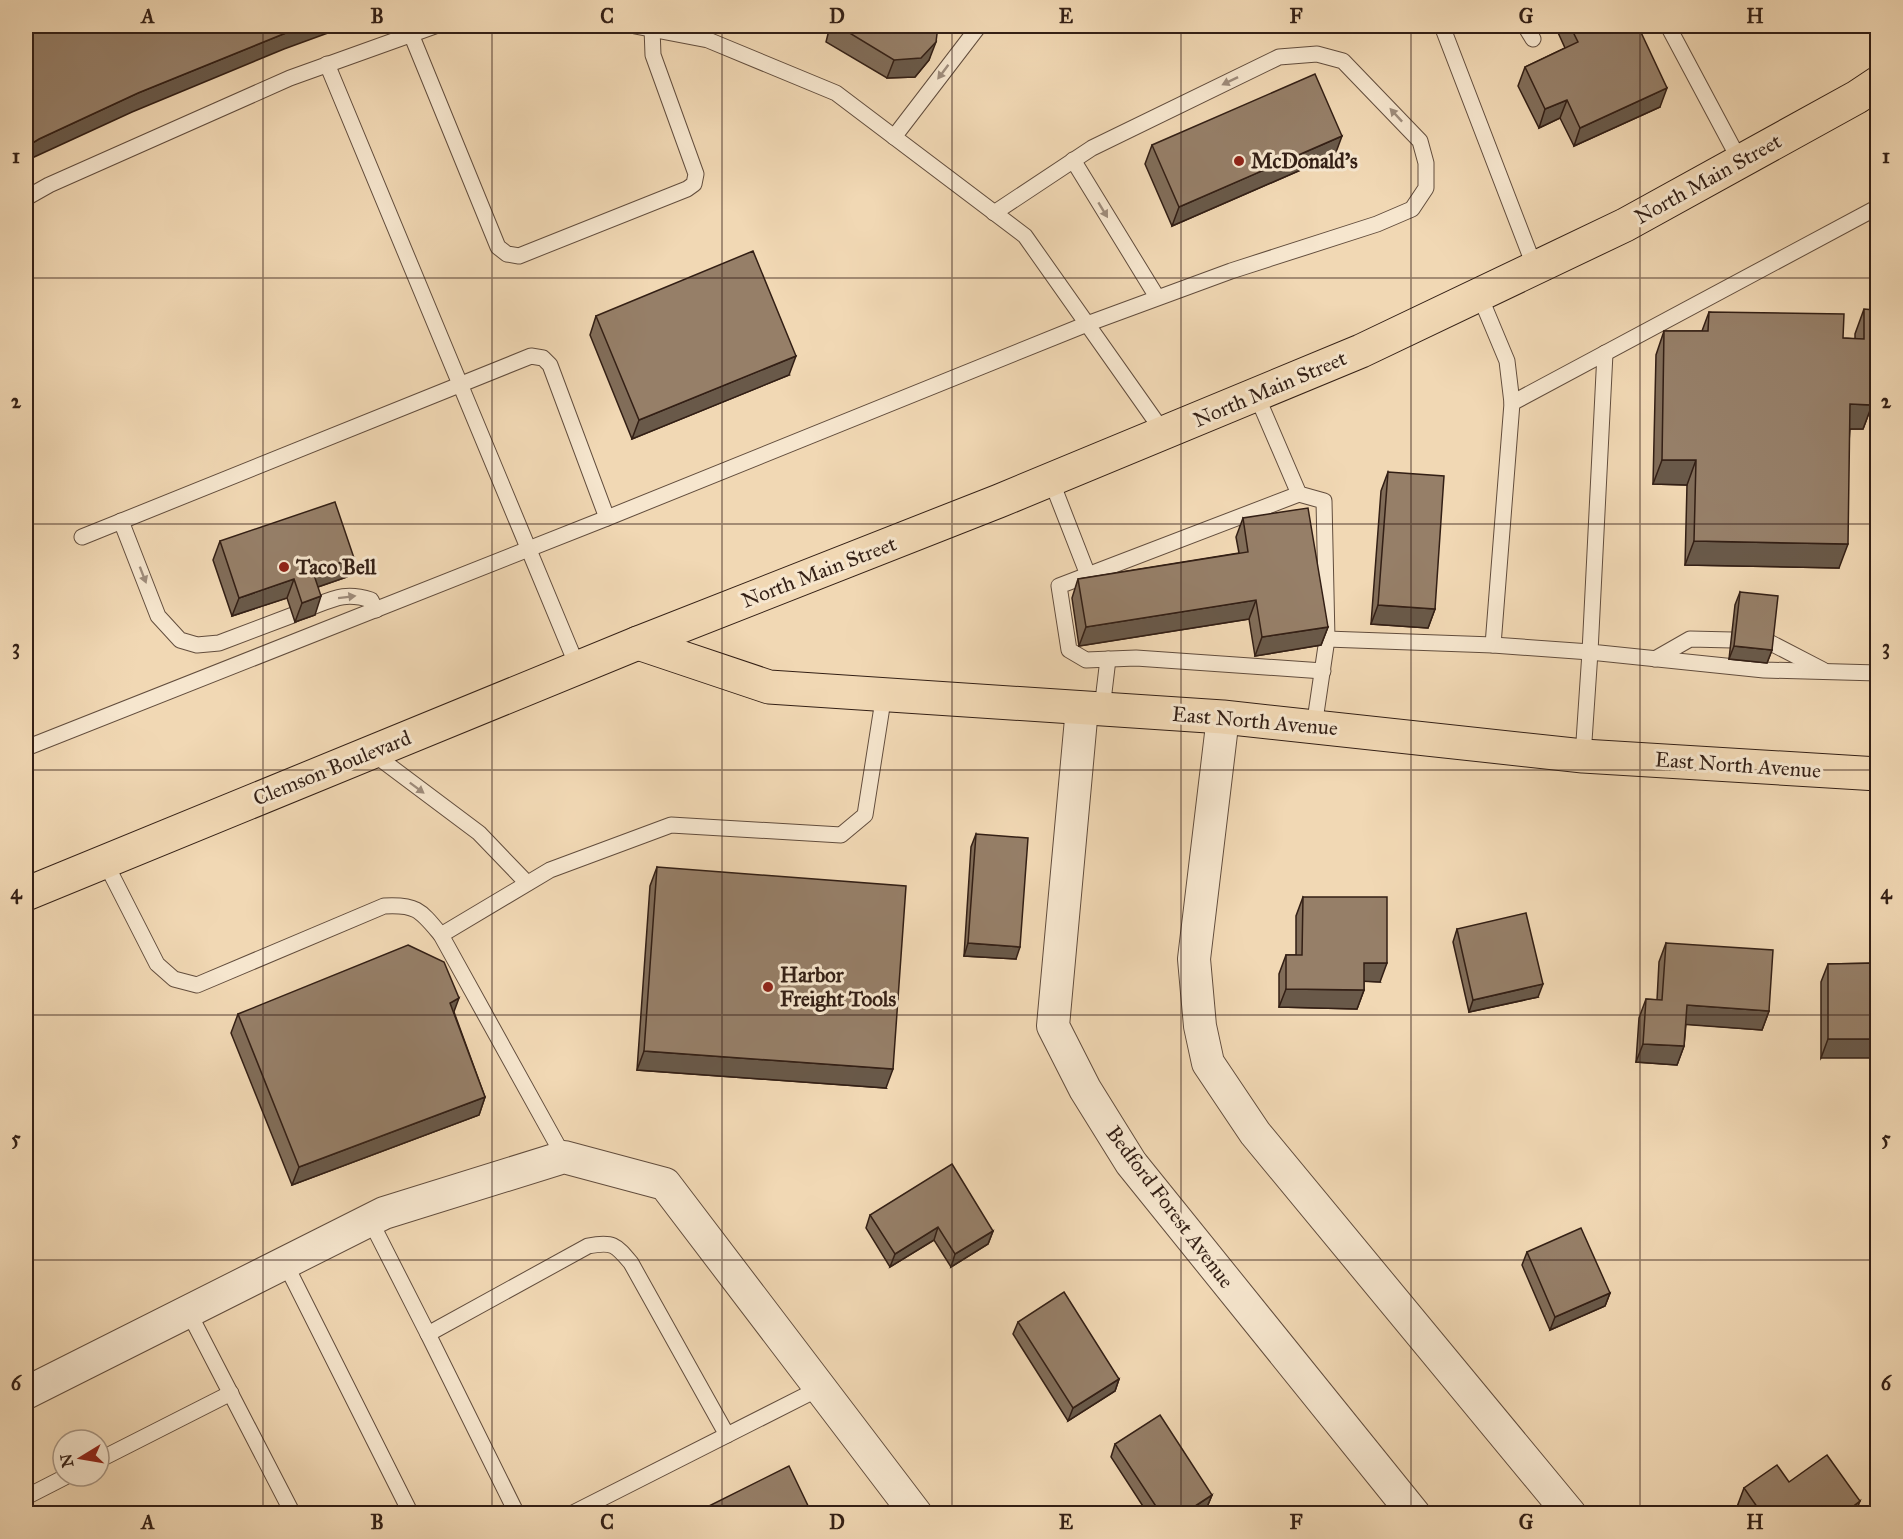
<svg xmlns="http://www.w3.org/2000/svg" width="1903" height="1539" font-family="'IM FELL Great Primer',serif">
<style>
.lines{fill:none;stroke-linecap:round;stroke-linejoin:round}
.lane-casing{stroke:#624d3d;stroke-width:17}
.street-casing{stroke:#624d3d;stroke-width:34}
.primary-casing{stroke:#331f15;stroke-width:35}
.lane{stroke:#f6e6ce;stroke-width:15}
.street{stroke:#f6e6ce;stroke-width:32}
.primary{stroke:#f1d8b4;stroke-width:33}
.wall{fill:#816d59;stroke:#331f15;stroke-width:1.5}
.shaded-wall{fill:#695949;stroke:#331f15;stroke-width:1.5}
.building{fill:#967f68;stroke:#331f15;stroke-width:1.5}
.oneway{fill:#9e8c7b}
.grid{fill:none;stroke:#331f15;stroke-width:1.5;stroke-opacity:0.55}
.poi-dot{fill:#8f2418;stroke:#f6e6ce;stroke-width:2}
.labels{text-anchor:middle;stroke-width:6;stroke-linejoin:round;paint-order:stroke}
.poi-label{font-size:21px;font-weight:bold;fill:#331f15;stroke:#f6e6ce;text-anchor:start}
.street-label{font-size:21px;fill:#331f15;stroke:#f6e6ce}
.neatline{fill:none;stroke:#331f15;stroke-width:2}
.grid-label{font-size:20px;text-anchor:middle;font-weight:bold;fill:#331f15}
</style>
<rect width="100%" height="100%" fill="#f1d8b4"/>
<filter id="stains"><feTurbulence type="fractalNoise" baseFrequency=".00333" numOctaves="4"/><feColorMatrix values="0 0 0 0 .2 0 0 0 0 .09 0 0 0 0 .02 0 0 0 .5 -.17"/></filter>
<radialGradient id="worn" r=".72"><stop offset=".6" stop-color="#630" stop-opacity="0"/><stop offset="1" stop-color="#630" stop-opacity=".3"/></radialGradient>
<g class="lines">
<defs>
<g id="lane">
<polyline points="635,26 708,40 836,93 1025,236 1164,433"/>
<polyline points="1442,26 1535,268"/>
<polyline points="1525,26 1533,39"/>
<polyline points="1668,26 1740,161"/>
<polyline points="411,34 498,247 507,254 519,256 687,189 694,184 696,174 653,55 652,28"/>
<polyline points="327,64 578,668"/>
<polyline points="894,137 979,26"/>
<polyline points="1073,160 1157,297"/>
<polyline points="26,198 49,185 290,78 435,26"/>
<polyline points="1479,294 1507,361 1512,403 1878,207"/>
<polyline points="1605,353 1590,652 1764,670 1878,673"/>
<polyline points="1256,394 1299,494 1324,501 1327,639 1314,727"/>
<polyline points="1051,480 1088,575"/>
<polyline points="1299,494 1059,586 1069,650 1086,660 1136,658 1323,671"/>
<polyline points="121,521 158,616 180,640 197,645 219,643 293,615"/>
<polyline points="82,537 531,356 543,358 550,365 607,518"/>
<path d="M 312,607 C 335,598 346,592 371,600 L 376,610"/>
<polyline points="1327,639 1493,645 1590,652 1583,756"/>
<polyline points="1769,642 1823,670"/>
<polyline points="1493,645 1512,403"/>
<polyline points="1655,659 1690,639 1732,640"/>
<polyline points="1102,709 1108,659"/>
<polyline points="26,748 607,518 1087,324 1231,271 1377,224 1412,209 1426,188 1426,163 1420,141 1343,61 1317,54 1279,57 1092,148 994,213"/>
<polyline points="371,752 479,833 527,883"/>
<path d="M 105,862 L 157,964 L 174,979 L 197,985 L 384,906 C 417,904 421,911 441,935 L 564,1157"/>
<polyline points="441,935 550,870 671,825 841,835 865,815 884,694"/>
<path d="M 370,1220 L 428,1334 L 588,1246 C 613,1241 616,1245 631,1263 L 727,1435"/>
<polyline points="285,1263 411,1514"/>
<polyline points="188,1311 293,1514"/>
<polyline points="428,1334 517,1514"/>
<polyline points="99,1460 231,1393"/>
<polyline points="26,1497 67,1476"/>
<polyline points="571,1514 820,1388"/>
</g>
<g id="street">
<polyline points="1082,708 1053,1026 1085,1089 1131,1163 1414,1514"/>
<polyline points="1223,717 1194,959 1200,1026 1208,1063 1255,1133 1570,1514"/>
<polyline points="26,1393 384,1213 564,1157 665,1184 916,1514"/>
</g>
<g id="primary">
<polyline points="638,643 769,687 1223,717 1583,756 1878,774"/>
<polyline points="26,894 638,643 999,501 1361,351 1625,225 1857,97 1878,83"/>
</g>
</defs>
<use href="#lane" class="lane-casing"/>
<use href="#street" class="street-casing"/>
<use href="#primary" class="primary-casing"/>
<use href="#lane" class="lane"/>
<use href="#street" class="street"/>
<use href="#primary" class="primary"/>
</g>
<g class="wall">
<polygon points="830,26 938,26 929,60 915,77 887,78 826,42"/>
<polygon points="1555,26 1638,26 1660,107 1574,146 1560,118 1539,128 1518,86 1525,67 1565,48"/>
<polygon points="1152,145 1335,155 1172,226 1145,164"/>
<polygon points="1864,309 1872,405 1863,429 1850,429 1839,568 1685,565 1687,485 1653,484 1656,355 1664,331 1702,331 1709,312 1843,338 1855,339 1855,334"/>
<polygon points="596,316 789,375 632,439 590,335"/>
<polygon points="1388,472 1435,609 1428,628 1371,624 1381,491"/>
<polygon points="1243,518 1328,627 1321,645 1255,656 1249,619 1079,646 1072,598 1078,579 1239,553 1236,537"/>
<polygon points="220,541 354,558 347,577 318,587 315,615 295,622 287,598 232,616 213,560"/>
<polygon points="1740,592 1772,650 1767,663 1729,659 1735,605"/>
<polygon points="976,834 1016,959 964,956 971,847"/>
<polygon points="657,867 886,1088 637,1070 650,886"/>
<polygon points="1303,897 1380,982 1364,981 1364,990 1357,1009 1279,1007 1279,974 1286,955 1296,955 1296,916"/>
<polygon points="1457,929 1538,997 1469,1012 1453,942"/>
<polygon points="1666,943 1769,1011 1762,1030 1686,1024 1684,1046 1677,1065 1636,1062 1639,1018 1646,999 1657,1000 1659,962"/>
<polygon points="1878,963 1821,1058 1821,982 1828,964"/>
<polygon points="454,1012 485,1097 479,1115 292,1185 231,1033 238,1014"/>
<polygon points="870,1215 993,1231 988,1244 951,1267 934,1240 890,1267 866,1228"/>
<polygon points="1527,1252 1610,1293 1605,1306 1550,1330 1522,1265"/>
<polygon points="1018,1322 1119,1379 1115,1391 1068,1421 1013,1334"/>
<polygon points="1115,1444 1212,1495 1207,1507 1198,1514 1148,1514 1111,1457"/>
<polygon points="1744,1488 1855,1514 1742,1514 1737,1507"/>
</g>
<g class="shaded-wall">
<polygon points="303,26 347,26 284,49 132,112 32,158 26,162 26,147 39,139 138,93"/>
<polygon points="936,42 929,60 915,77 887,78 894,60"/>
<polygon points="1667,88 1660,107 1574,146 1580,128"/>
<polygon points="1567,100 1560,118 1539,128 1545,109"/>
<polygon points="1342,136 1335,155 1172,226 1179,207"/>
<polygon points="796,356 789,375 632,439 639,420"/>
<polygon points="1850,404 1872,405 1863,429 1841,429"/>
<polygon points="1662,460 1696,460 1687,485 1653,484"/>
<polygon points="1694,541 1848,544 1839,568 1685,565"/>
<polygon points="354,558 347,577 306,591 313,572"/>
<polygon points="294,579 287,598 232,616 239,598"/>
<polygon points="321,596 315,615 295,622 302,603"/>
<polygon points="1256,600 1249,619 1079,646 1086,627"/>
<polygon points="1378,605 1435,609 1428,628 1371,624"/>
<polygon points="1328,627 1321,645 1255,656 1262,637"/>
<polygon points="1734,646 1772,650 1767,663 1729,659"/>
<polygon points="968,943 1020,947 1016,959 964,956"/>
<polygon points="1364,963 1387,963 1380,982 1358,981"/>
<polygon points="1543,984 1538,997 1469,1012 1473,1000"/>
<polygon points="1286,989 1364,990 1357,1009 1279,1007"/>
<polygon points="459,998 452,1017 450,1003"/>
<polygon points="1687,1005 1769,1011 1762,1030 1680,1024"/>
<polygon points="1828,1039 1878,1039 1878,1058 1821,1058"/>
<polygon points="1643,1044 1684,1046 1677,1065 1636,1062"/>
<polygon points="644,1051 893,1069 886,1088 637,1070"/>
<polygon points="485,1097 479,1115 292,1185 299,1167"/>
<polygon points="938,1227 934,1240 890,1267 895,1254"/>
<polygon points="993,1231 988,1244 951,1267 955,1254"/>
<polygon points="1610,1293 1605,1306 1550,1330 1555,1317"/>
<polygon points="1119,1379 1115,1391 1068,1421 1073,1408"/>
<polygon points="1212,1495 1207,1507 1198,1514 1183,1514"/>
<polygon points="1860,1501 1855,1514 1843,1514"/>
</g>
<g class="building">
<polygon points="26,26 303,26 138,93 39,139 26,147"/>
<polygon points="838,26 938,26 936,42 921,58 894,60"/>
<polygon points="1570,26 1638,26 1667,88 1580,128 1567,100 1545,109 1525,67 1578,42"/>
<polygon points="1315,74 1342,136 1179,207 1152,145"/>
<polygon points="753,251 796,356 639,420 596,316"/>
<polygon points="1864,309 1874,310 1872,405 1850,404 1848,544 1694,541 1696,460 1662,460 1664,331 1708,331 1709,312 1844,314 1843,338 1864,339"/>
<polygon points="1388,472 1444,476 1435,609 1378,605"/>
<polygon points="335,502 354,558 313,572 321,596 302,603 294,579 239,598 220,541"/>
<polygon points="1308,508 1328,627 1262,637 1256,600 1086,627 1078,579 1248,552 1243,518"/>
<polygon points="1740,592 1778,596 1772,650 1734,646"/>
<polygon points="976,834 1028,838 1020,947 968,943"/>
<polygon points="657,867 906,886 893,1069 644,1051"/>
<polygon points="1303,897 1387,897 1387,963 1364,963 1364,990 1286,989 1286,955 1302,955"/>
<polygon points="1526,913 1543,984 1473,1000 1457,929"/>
<polygon points="1666,943 1773,950 1769,1011 1687,1005 1684,1046 1643,1044 1646,999 1662,1000"/>
<polygon points="408,945 444,962 459,998 450,1003 485,1097 299,1167 238,1014"/>
<polygon points="1878,963 1878,1039 1828,1039 1828,964"/>
<polygon points="952,1164 993,1231 955,1254 938,1227 895,1254 870,1215"/>
<polygon points="1581,1228 1610,1293 1555,1317 1527,1252"/>
<polygon points="1064,1292 1119,1379 1073,1408 1018,1322"/>
<polygon points="1160,1415 1212,1495 1183,1514 1161,1514 1115,1444"/>
<polygon points="1827,1455 1860,1501 1843,1514 1762,1514 1744,1488 1777,1465 1789,1482"/>
<polygon points="789,1466 812,1514 693,1514"/>
</g>
<defs><path id="oneway-solid" d="M-6-.8H1V-3.2L6.5 0L1 3.2V.8H-6Z" transform="scale(1.5)"/></defs>
<g class="oneway">
<use href="#oneway-solid" transform="translate(943 72) rotate(127)"/>
<use href="#oneway-solid" transform="translate(1230 81) rotate(154)"/>
<use href="#oneway-solid" transform="translate(1396 115) rotate(-133)"/>
<use href="#oneway-solid" transform="translate(1103 210) rotate(59)"/>
<use href="#oneway-solid" transform="translate(143 575) rotate(69)"/>
<use href="#oneway-solid" transform="translate(347 597) rotate(-7)"/>
<use href="#oneway-solid" transform="translate(417 788) rotate(37)"/>
</g>
<path class="grid" d="M 263,26 L 263,1514M 492,26 L 492,1514M 722,26 L 722,1514M 952,26 L 952,1514M 1181,26 L 1181,1514M 1411,26 L 1411,1514M 1640,26 L 1640,1514M 26,278 L 1878,278M 26,524 L 1878,524M 26,770 L 1878,770M 26,1015 L 1878,1015M 26,1260 L 1878,1260"/>
<g class="poi-dot">
<circle cx="1239" cy="161" r="6"/>
<circle cx="284" cy="567" r="6"/>
<circle cx="768" cy="987" r="6"/>
</g>
<g class="labels">
<g class="poi-label">
<text x="1251" y="168">McDonald's</text>
<text x="296" y="574">Taco Bell</text>
<text x="780" y="982">Harbor<tspan x="780" dy="24">Freight Tools</tspan></text>
</g>
<g class="street-label">
<text transform="translate(1708 179) rotate(-29)" y="7">North Main Street</text>
<text transform="translate(1270 389) rotate(-23)" y="7">North Main Street</text>
<text transform="translate(819 572) rotate(-21)" y="7">North Main Street</text>
<text transform="translate(1255 721) rotate(5)" y="7">East North Avenue</text>
<text transform="translate(1738 765) rotate(4)" y="7">East North Avenue</text>
<text transform="translate(332 768) rotate(-22)" y="7">Clemson Boulevard</text>
<text transform="translate(1170 1207) rotate(53)" y="7">Bedford Forest Avenue</text>
</g>
</g>
<rect width="1903" height="1539" fill="none" stroke="#f1d8b4" stroke-width="66"/>
<g transform="translate(81 1458) rotate(259)"><circle r="28" fill="#f6e6ce" stroke="#a89684" stroke-width="1.5"/>
<path d="M0-4.5L10 22L0 15L-10 22Z" fill="#8f2418"/>
<text y="-9" font-size="16" font-weight="bold" text-anchor="middle" fill="#331f15">N</text>
</g>
<rect x="33" y="33" width="1837" height="1473" class="neatline"/>
<g class="grid-label">
<text x="148" y="23">A</text>
<text x="377" y="23">B</text>
<text x="607" y="23">C</text>
<text x="837" y="23">D</text>
<text x="1066" y="23">E</text>
<text x="1296" y="23">F</text>
<text x="1526" y="23">G</text>
<text x="1755" y="23">H</text>
<text x="16" y="163">1</text>
<text x="1886" y="163">1</text>
<text x="16" y="408">2</text>
<text x="1886" y="408">2</text>
<text x="16" y="654">3</text>
<text x="1886" y="654">3</text>
<text x="16" y="899">4</text>
<text x="1886" y="899">4</text>
<text x="16" y="1145">5</text>
<text x="1886" y="1145">5</text>
<text x="16" y="1390">6</text>
<text x="1886" y="1390">6</text>
<text x="148" y="1529">A</text>
<text x="377" y="1529">B</text>
<text x="607" y="1529">C</text>
<text x="837" y="1529">D</text>
<text x="1066" y="1529">E</text>
<text x="1296" y="1529">F</text>
<text x="1526" y="1529">G</text>
<text x="1755" y="1529">H</text>
</g>
<rect width="100%" height="100%" filter="url(#stains)"/>
<rect width="100%" height="100%" fill="url(#worn)"/>
</svg>
